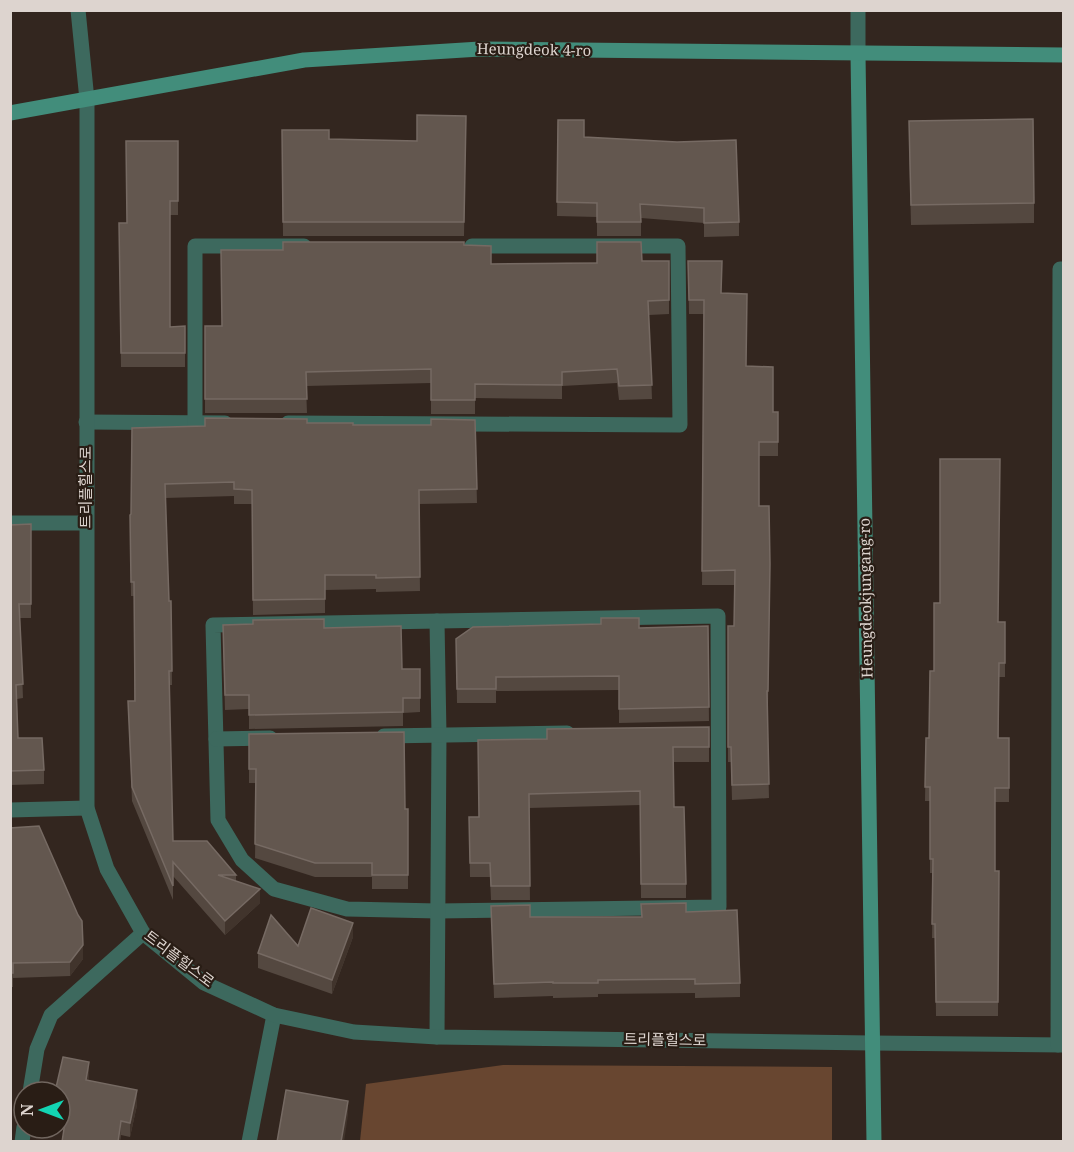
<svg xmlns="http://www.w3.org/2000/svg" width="1074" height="1152" font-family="'Noto Serif','Noto Sans KR',serif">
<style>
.forest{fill:#684630}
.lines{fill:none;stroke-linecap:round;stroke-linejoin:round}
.lane{stroke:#3d695e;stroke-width:15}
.street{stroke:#3d695e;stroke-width:15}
.secondary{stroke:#428d7b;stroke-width:15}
.wall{fill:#544840}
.shaded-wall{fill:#41342c}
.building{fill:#63574f;stroke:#766a63;stroke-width:1.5}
.labels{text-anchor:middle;stroke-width:4.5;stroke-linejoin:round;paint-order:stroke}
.street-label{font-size:15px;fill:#ddd4cf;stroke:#291d15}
</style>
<rect width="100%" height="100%" fill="#33261f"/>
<polygon class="forest" points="503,1065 832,1067 832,1141 360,1141 366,1084"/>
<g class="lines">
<g class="lane">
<polyline points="78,10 87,100"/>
<polyline points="86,422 225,423"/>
<polyline points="195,422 195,246 304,246"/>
<polyline points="288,423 680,425 678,246 472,246"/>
<polyline points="10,523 86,523"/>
<polygon points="718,616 719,907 438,911 347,909 274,889 242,860 218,820 213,625"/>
<polyline points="437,621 439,735 437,1037"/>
<polyline points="384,736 567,733"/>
<polyline points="216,739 270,738"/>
<polyline points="10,810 87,808"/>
<polyline points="872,1043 1064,1045"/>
<polyline points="1058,1045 1060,269 1064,269"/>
<polyline points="30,1092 37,1049 51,1015 143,933"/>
<polyline points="22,1142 24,1127"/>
<polyline points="249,1142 274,1015"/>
</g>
<g class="street">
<polyline points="858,10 858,54"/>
<polyline points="87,100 87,808 107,869 143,933 204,983 274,1015 354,1032 437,1037 872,1043"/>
</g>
<g class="secondary">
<polyline points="858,54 874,1142"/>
<polyline points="10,113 304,60 480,49 1064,55"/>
</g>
</g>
<g class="wall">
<polygon points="466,116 464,236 283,236 282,130 329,139 417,141"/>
<polygon points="558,120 584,137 739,222 739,236 704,237 704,223 641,218 641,236 597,236 597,217 557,216"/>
<polygon points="178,141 178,215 170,215 170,327 185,326 185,367 121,367 119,223 127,223"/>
<polygon points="909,142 1034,203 1034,223 911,225"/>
<polygon points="464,245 491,264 669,261 669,314 649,315 652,399 619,400 617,383 562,386 562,399 475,398 475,414 431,414 431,383 306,386 307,413 205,413 205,326 222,326 283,250"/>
<polygon points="688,261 722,293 746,366 773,412 778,412 778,456 759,456 759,506 770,578 768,706 767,706 769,798 732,800 731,762 728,762 728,626 734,626 735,585 702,585 704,314 689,314"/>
<polygon points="475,420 477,503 419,504 420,591 376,592 376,589 325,590 325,613 253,615 252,504 234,504 234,496 165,498 169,601 171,601 172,685 169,685 173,841 236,875 236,881 260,903 225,935 173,876 173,900 132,801 128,701 134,701 134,596 131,596 130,529 131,514 132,428 307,423 353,425 431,425"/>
<polygon points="31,524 31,618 20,618 23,698 17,699 18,738 44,770 44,784 10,785 10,525"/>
<polygon points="998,622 1005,622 1005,677 999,677 999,738 1009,753 1009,802 995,802 995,871 999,871 998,1016 936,1016 935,938 932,938 933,873 930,873 930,801 925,801 926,738 929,738 934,671"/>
<polygon points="708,626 709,721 619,723 619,690 496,691 496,703 457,703 456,639 639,628"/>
<polygon points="324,628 402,669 420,669 420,712 403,713 403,726 249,729 249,709 225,710 223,639"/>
<polygon points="709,727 709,762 674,762 674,807 686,884 686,898 641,898 640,805 529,808 530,900 491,900 490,877 470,877 469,817 479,817 547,739"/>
<polygon points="249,734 405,809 408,809 408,889 372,889 372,877 315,877 255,858 256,783 249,783"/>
<polygon points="10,828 83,959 70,976 13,978 13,987 10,987"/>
<polygon points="491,906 530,917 641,917 686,912 740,983 740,997 695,998 695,993 598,994 598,997 553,998 553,996 494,998"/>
<polygon points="353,937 332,994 258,968 258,953"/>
<polygon points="89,1076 88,1080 137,1105 130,1137 121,1135 120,1142 62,1142 65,1123 60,1122 60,1092"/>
</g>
<g class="shaded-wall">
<polygon points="260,889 260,903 225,935 225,921"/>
<polygon points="353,923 353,937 332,994 332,980"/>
<polygon points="83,945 83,959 70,976 70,962"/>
<polygon points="89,1062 89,1076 86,1094 86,1080"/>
<polygon points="137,1090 137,1105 130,1137 130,1123"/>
<polygon points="348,1101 348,1115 344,1142 341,1142"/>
<polygon points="121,1121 120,1142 118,1142"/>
</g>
<g class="building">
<polygon points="417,115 466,116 464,222 283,222 282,130 329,130 329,139 417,141"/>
<polygon points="1033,119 1034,203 911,205 909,121"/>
<polygon points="558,120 584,120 584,137 677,142 736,140 739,222 704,223 704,208 640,204 641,222 597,222 597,203 557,202"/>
<polygon points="126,141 178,141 178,201 170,201 170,327 185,326 185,353 121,353 119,223 127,223"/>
<polygon points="283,242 464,242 464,245 491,246 491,264 597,263 597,242 641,242 642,261 669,261 669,300 648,301 652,385 619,386 617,369 562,372 562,385 475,384 475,400 431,400 431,369 306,372 307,399 205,399 205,326 222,326 221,250 283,250"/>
<polygon points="688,261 722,261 721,293 747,294 746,366 773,367 773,412 778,412 778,442 759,442 759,506 769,506 770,564 768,691 767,691 769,784 732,785 731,747 728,747 728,626 734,626 735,570 702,571 704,300 689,300"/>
<polygon points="205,418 307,419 307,423 353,423 353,425 431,425 431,419 475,420 477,489 419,490 420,577 376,578 376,575 325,575 325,599 253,600 252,490 234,489 234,482 165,484 169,601 171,601 172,671 169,671 173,841 207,841 236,875 218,875 260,889 225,921 173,862 173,886 132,787 128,701 135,701 134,582 131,582 130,515 131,514 132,428 205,426"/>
<polygon points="940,459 1000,459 998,622 1005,622 1005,663 999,663 998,738 1009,738 1009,788 995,788 995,871 999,871 998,1002 936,1002 935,924 932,924 933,859 930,859 930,787 925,787 926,738 929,738 930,671 934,671 934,603 940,603"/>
<polygon points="31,524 31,604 19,604 23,684 16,685 18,738 42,738 44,770 10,771 10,525"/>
<polygon points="601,618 639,618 639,628 708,626 709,707 619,709 619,676 496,677 496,689 457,689 456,639 473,627 601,624"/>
<polygon points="324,619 324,628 401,626 402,669 420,669 420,698 403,698 403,712 249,715 249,695 225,695 223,625 253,624 253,620"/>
<polygon points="709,727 709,747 673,747 674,807 684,807 686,884 641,884 640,791 529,794 530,886 491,886 490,863 470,863 469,817 479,817 478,740 547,739 547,729"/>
<polygon points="404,732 405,809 408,809 408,875 372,875 372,863 315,863 255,844 256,769 249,769 249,734"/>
<polygon points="39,826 78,915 82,921 83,945 70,962 13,963 13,973 10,973 10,828"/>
<polygon points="686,903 686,912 737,910 740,983 695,984 695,979 598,980 598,983 553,983 553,982 494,984 491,906 530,905 530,917 642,917 641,904"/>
<polygon points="311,908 353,923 332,980 258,953 271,915 298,946"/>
<polygon points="63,1057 89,1062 86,1080 137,1090 130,1123 121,1121 118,1142 62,1142 67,1109 60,1108 60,1092 55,1092"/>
<polygon points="286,1090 348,1101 341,1142 277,1142"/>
</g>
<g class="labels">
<g class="street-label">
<text transform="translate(534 50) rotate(1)" y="5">Heungdeok 4-ro</text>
<text transform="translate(86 487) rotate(-90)" y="5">트리플힐스로</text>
<text transform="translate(866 598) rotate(-91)" y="5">Heungdeokjungang-ro</text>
<text transform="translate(179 959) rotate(37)" y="5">트리플힐스로</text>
<text transform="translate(665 1040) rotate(1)" y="5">트리플힐스로</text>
</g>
</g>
<rect width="1074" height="1152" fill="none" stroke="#ddd4cf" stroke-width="24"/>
<g transform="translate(42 1110) rotate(270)"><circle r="28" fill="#291d15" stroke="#71665f" stroke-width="1.5"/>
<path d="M0-4.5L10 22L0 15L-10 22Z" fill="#13d5b3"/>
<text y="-9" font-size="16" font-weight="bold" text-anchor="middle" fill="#ddd4cf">N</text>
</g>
</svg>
